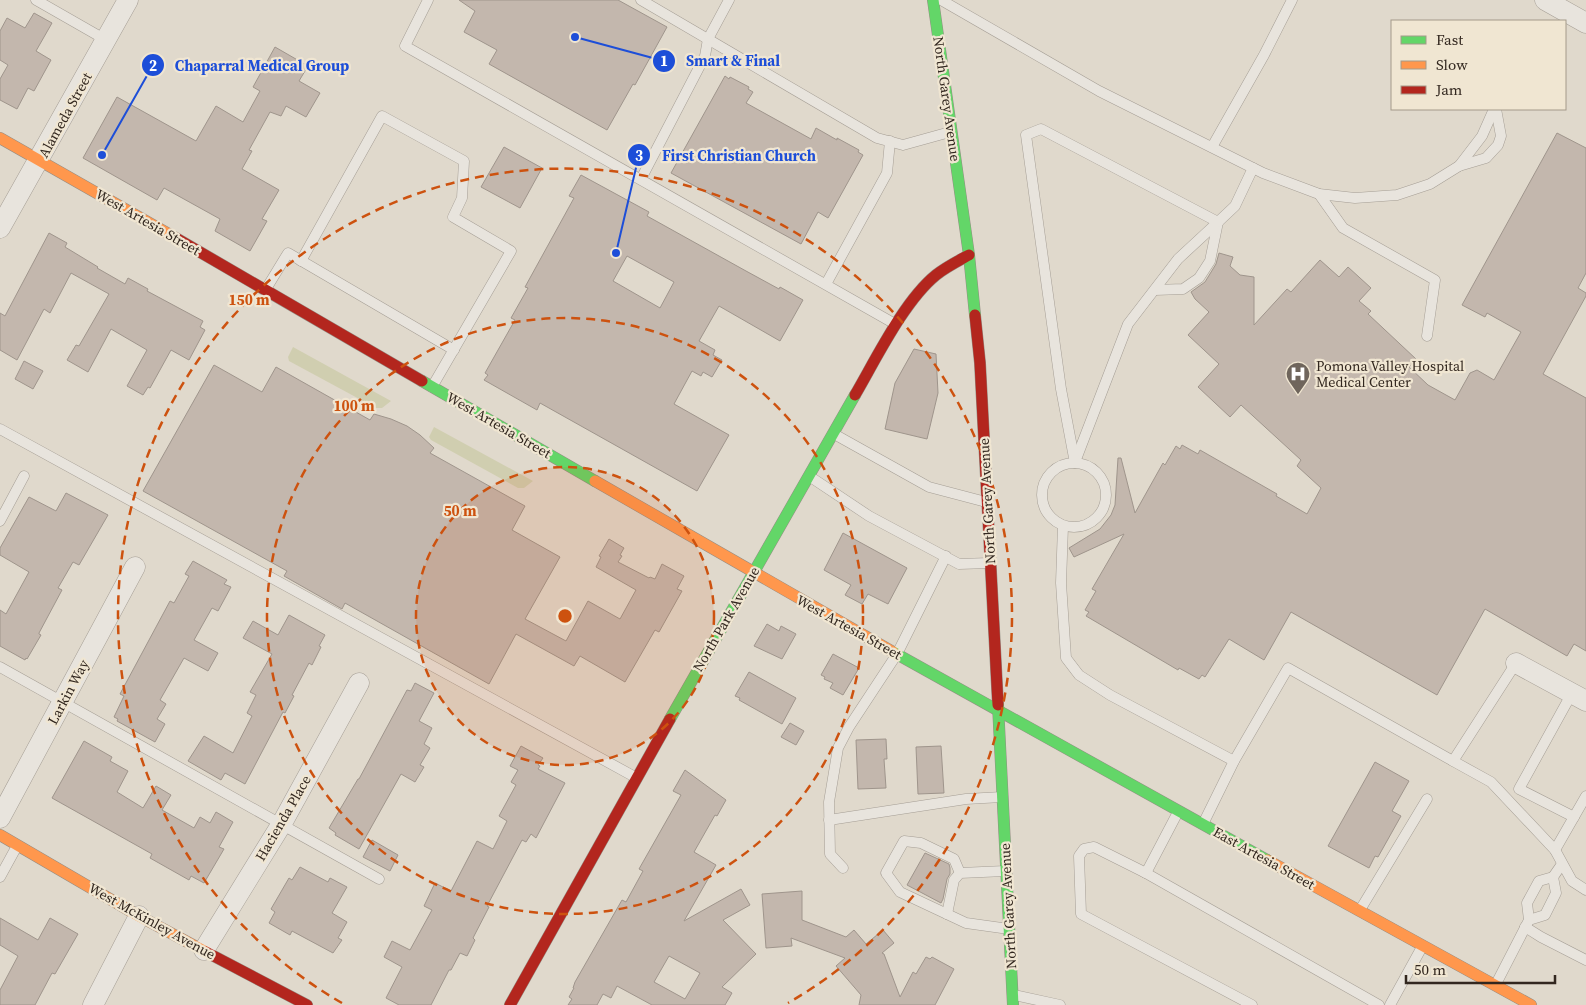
<svg xmlns="http://www.w3.org/2000/svg" width="1586" height="1005" font-family="'Source Serif 4',serif">
<style>
.green{fill:#d0ceb0}
.building{fill:#c3b7ad;stroke:#9f958c;fill-rule:evenodd}
.lines{fill:none;stroke-linecap:round;stroke-linejoin:round}
.lane-casing{stroke:#a59e95;stroke-width:11}
.street-casing{stroke:#a59e95;stroke-width:21}
.fast-casing{stroke:#958e85;stroke-width:12}
.slow-casing{stroke:#958e85;stroke-width:12}
.jam-casing{stroke:#958e85;stroke-width:12}
.lane{stroke:#e8e4dd;stroke-width:10}
.street{stroke:#e8e4dd;stroke-width:20}
.fast{stroke:#63d668;stroke-width:11}
.slow{stroke:#ff974d;stroke-width:11}
.jam{stroke:#b3261e;stroke-width:11}
.ring{fill:none;stroke:#cd520f;stroke-width:2.5;stroke-dasharray:9 6}
.labels{text-anchor:middle;stroke-width:4.5;stroke-linejoin:round;paint-order:stroke}
.street-label{font-size:14px;fill:#32271f;stroke:#f0e6d2}
.poi-label{font-size:14px;fill:#32271f;stroke:#f0e6d2;text-anchor:start}
.centre{fill:#cd520f;stroke:#f0e6d2;stroke-width:2.5}
.ring-label{font-size:15px;text-anchor:middle;font-weight:bold;fill:#cd520f;stroke:#f0e6d2;stroke-width:4.5;stroke-linejoin:round;paint-order:stroke}
.leader{fill:none;stroke:#1d4ed8;stroke-width:2}
.callout-dot{fill:#1d4ed8;stroke:#f0e6d2;stroke-width:2}
.mark-label{font-size:15px;text-anchor:middle;font-weight:bold;fill:#fff}
.callout-label{font-size:15px;text-anchor:middle;font-weight:bold;fill:#1d4ed8;stroke:#f0e6d2;stroke-width:4.5;stroke-linejoin:round;paint-order:stroke}
</style>
<rect width="100%" height="100%" fill="#e0d9cc"/>
<g class="green">
<polygon points="293,347 391,401 382,408 376,408 289,361 288,357"/>
<polygon points="434,427 533,481 524,488 518,488 431,440 429,437"/>
</g>
<g class="building">
<polygon points="459,0 618,0 667,27 635,85 633,84 607,130 489,64 497,50 464,32 475,11"/>
<polygon points="34,13 52,23 36,51 51,60 34,91 28,88 17,109 0,100 0,79 8,65 0,60 0,31 7,18 25,28"/>
<polygon points="275,47 308,66 299,81 320,93 306,117 286,106 281,116 270,112 249,150 252,151 242,169 279,190 262,219 267,221 250,251 215,231 220,219 164,188 157,200 83,158 117,97 196,141 216,106 243,122 260,91 253,87"/>
<polygon points="725,76 729,79 730,77 749,87 748,89 753,92 746,103 811,139 816,128 837,140 837,138 859,150 858,152 863,155 828,218 818,212 801,244 671,173"/>
<polygon points="1557,133 1586,148 1586,273 1578,288 1586,293 1586,296 1543,374 1586,398 1586,651 1574,644 1567,656 1485,609 1437,695 1291,612 1264,660 1229,639 1205,677 1202,675 1199,679 1179,668 1178,670 1086,616 1089,612 1085,610 1096,591 1092,589 1124,534 1074,557 1069,548 1100,529 1111,515 1115,505 1118,458 1121,458 1135,513 1163,463 1165,465 1176,446 1180,449 1182,445 1198,454 1200,450 1277,494 1276,496 1307,514 1321,488 1297,466 1301,460 1241,405 1230,417 1198,387 1219,364 1188,335 1209,312 1195,299 1191,292 1205,282 1216,264 1219,253 1233,257 1230,266 1240,275 1254,277 1254,325 1287,289 1291,292 1320,260 1339,277 1348,267 1371,288 1359,301 1371,311 1368,314 1416,359 1409,367 1428,385 1455,400 1470,373 1477,370 1494,380 1521,332 1487,313 1485,317 1462,305"/>
<polygon points="504,147 542,168 520,208 481,187"/>
<path d="M 581,175 L 649,212 L 647,216 L 746,271 L 779,289 L 780,287 L 803,300 L 780,341 L 719,306 L 699,341 L 715,350 L 713,355 L 722,360 L 712,377 L 703,372 L 701,376 L 692,371 L 674,404 L 729,435 L 697,491 L 540,403 L 537,410 L 484,380 L 488,375 L 485,373 L 515,320 L 511,318 L 528,288 L 525,287 L 574,198 L 569,196 ZM 627,256 L 674,282 L 660,308 L 613,281 Z"/>
<polygon points="49,233 67,243 65,247 98,267 97,268 125,284 128,278 148,289 147,291 203,321 200,327 205,330 189,360 171,350 150,388 148,387 143,395 127,386 147,350 111,329 88,372 67,360 76,345 79,346 109,294 71,273 50,313 44,309 17,360 0,350 0,313 5,316"/>
<polygon points="914,349 936,354 938,393 927,439 885,429 895,383"/>
<polygon points="24,361 43,371 33,389 15,379"/>
<polygon points="214,365 262,392 276,367 370,420 374,414 391,419 407,426 420,435 434,448 430,453 525,506 512,530 560,557 525,619 566,641 588,601 620,619 636,590 596,567 601,557 599,556 609,539 624,548 620,555 622,556 618,562 649,578 650,577 655,579 662,564 684,576 677,589 682,591 659,632 655,630 625,682 580,656 574,666 516,634 489,684 345,603 342,609 284,576 287,571 143,491"/>
<polygon points="66,493 108,515 79,565 73,562 58,588 62,590 39,633 39,634 41,635 27,659 26,658 25,660 0,646 0,610 6,614 29,572 0,555 0,548 29,497 56,511"/>
<polygon points="843,533 907,568 888,604 868,594 862,604 845,595 851,585 824,570"/>
<polygon points="193,561 227,580 224,584 231,587 218,611 212,608 194,640 218,653 208,671 184,658 160,700 166,704 157,719 165,724 155,742 117,721 118,719 114,717 124,696 120,694 170,601 174,603 189,576 185,574"/>
<polygon points="289,615 325,635 319,646 321,647 312,665 309,663 292,695 294,696 285,713 283,712 245,784 225,773 221,780 188,761 204,736 233,753 252,716 247,713 256,695 250,692 272,654 243,638 253,621 278,635"/>
<polygon points="767,624 779,631 781,626 796,634 782,659 754,646"/>
<polygon points="833,654 859,668 843,695 830,688 833,683 824,679 825,677 821,675"/>
<polygon points="749,672 796,698 782,724 739,700 740,698 735,696"/>
<polygon points="415,683 434,693 419,721 432,728 424,744 430,748 420,765 424,767 415,782 401,774 359,849 335,835 336,833 329,828 358,779 359,779 407,690 411,691"/>
<polygon points="790,723 804,731 796,745 781,737"/>
<polygon points="886,739 887,759 884,759 886,788 858,789 856,740"/>
<polygon points="84,741 112,757 110,761 128,771 117,792 143,808 156,786 171,795 162,810 194,828 200,817 210,823 216,812 233,822 219,847 224,849 204,883 191,876 189,880 150,858 152,854 52,798"/>
<polygon points="521,746 543,758 538,765 540,766 538,769 565,783 536,838 531,834 526,842 522,840 487,906 489,907 473,938 475,940 467,956 460,953 451,970 449,970 431,1005 399,1005 386,998 402,967 384,957 392,941 410,950 432,910 424,906 435,883 451,891 477,841 493,849 507,821 499,816 516,785 511,782 518,770 510,766"/>
<polygon points="941,746 944,793 918,794 916,747"/>
<polygon points="1375,762 1409,781 1392,811 1401,816 1378,857 1375,856 1369,868 1328,846"/>
<path d="M 685,770 L 726,800 L 717,816 L 715,815 L 694,852 L 716,865 L 684,921 L 741,889 L 750,905 L 723,920 L 756,954 L 722,987 L 732,993 L 725,1005 L 652,1005 L 617,986 L 611,998 L 603,994 L 597,1005 L 568,1005 L 572,999 L 569,997 L 574,988 L 573,988 L 575,982 L 622,900 L 626,902 L 643,871 L 639,869 L 681,795 L 673,791 ZM 669,956 L 700,973 L 685,999 L 654,982 Z"/>
<polygon points="372,840 398,855 390,871 363,857"/>
<polygon points="925,853 949,864 950,868 950,874 947,879 943,899 941,903 907,885"/>
<polygon points="300,867 328,882 330,878 347,887 332,913 347,922 338,938 342,940 333,953 292,931 290,935 269,923 275,912 271,909 289,878 292,880"/>
<polygon points="802,891 802,920 846,937 854,930 866,944 883,930 894,943 882,953 884,954 900,997 913,972 916,974 926,957 930,959 932,957 954,969 935,1005 859,1005 861,995 836,966 845,958 791,938 792,946 766,948 762,894"/>
<polygon points="0,918 38,940 50,918 78,934 55,974 52,973 35,1005 0,1005 0,990 18,956 0,945"/>
</g>
<g class="lines">
<defs>
<g id="lane">
<polyline points="36,0 106,40"/>
<polyline points="428,0 405,46 895,324"/>
<polyline points="641,0 877,138 903,145 950,132"/>
<polyline points="941,0 1099,91 1263,173 1319,194 1355,198 1397,195 1430,184 1459,166 1482,136 1494,109"/>
<polyline points="1212,147 1264,55 1292,0"/>
<polyline points="1459,166 1486,158 1498,145 1501,136 1496,109"/>
<polyline points="641,179 705,56 708,39 729,0"/>
<polyline points="1319,194 1343,228 1435,280 1427,336"/>
<polyline points="301,261 382,116 464,161 462,198 453,217 511,251 432,387"/>
<polyline points="826,284 887,173 890,141"/>
<polyline points="266,289 288,253 454,350"/>
<polyline points="1155,290 1183,289 1199,278 1210,261 1218,222"/>
<polyline points="0,429 635,777"/>
<polyline points="834,434 929,487 986,502"/>
<polyline points="1075,462 1128,324 1178,259 1218,222"/>
<polyline points="1075,463 1061,389 1026,135 1041,129 1218,222 1235,206 1253,168"/>
<circle cx="1074" cy="495" r="32"/>
<polyline points="809,476 869,516 959,564 989,563"/>
<polyline points="0,521 24,476"/>
<polyline points="1063,526 1061,583 1066,658 1079,675 1110,695 1234,761"/>
<polyline points="0,667 379,879"/>
<polyline points="1572,693 1519,789 1574,817"/>
<polyline points="1453,761 1491,782 1555,850 1572,881 1586,890"/>
<polyline points="1178,812 1146,873 1094,847 1084,849 1079,856 1081,914 1252,1005"/>
<polyline points="829,820 966,799 1002,797"/>
<polyline points="1203,824 1234,761 1288,668 1453,761 1516,663"/>
<polyline points="1555,850 1586,796"/>
<polyline points="843,868 830,854 829,802 838,748 849,727 897,654 946,556"/>
<polyline points="1144,872 1379,1005"/>
<polyline points="960,873 954,859 921,843 904,841 886,873 900,892 966,923 1009,929"/>
<polyline points="0,877 17,846"/>
<polyline points="1360,910 1427,799"/>
<polyline points="947,914 954,880 960,873 1005,871"/>
<polyline points="1529,920 1545,915 1556,893 1553,877"/>
<polyline points="1525,927 1541,937 1586,960"/>
<polyline points="1496,984 1529,920 1527,903 1539,881 1553,877 1562,864"/>
<polyline points="1014,995 1060,1005"/>
<polyline points="1390,1005 1422,947"/>
</g>
<g id="street">
<polyline points="1545,0 1586,23"/>
<polyline points="0,228 128,0"/>
<polyline points="1516,663 1586,701"/>
<polyline points="0,818 135,567"/>
<polyline points="204,950 281,825 359,683"/>
<polyline points="93,1005 139,916"/>
</g>
<g id="fast">
<polyline points="933,0 969,255 975,315"/>
<polyline points="422,381 595,481"/>
<polyline points="893,652 1267,860"/>
<polyline points="998,705 1013,1005"/>
<polyline points="670,719 855,395"/>
</g>
<g id="slow">
<polyline points="0,138 174,237"/>
<polyline points="595,481 893,652"/>
<polyline points="0,835 139,916 206,952"/>
<polyline points="1267,860 1531,1005"/>
</g>
<g id="jam">
<polyline points="174,237 422,381"/>
<polyline points="975,315 980,363 998,705"/>
<path d="M 855,395 C 876,359 904,301 936,275 C 946,267 958,261 969,255"/>
<polyline points="206,952 307,1005"/>
<polyline points="510,1005 670,719"/>
</g>
</defs>
<use href="#lane" class="lane-casing"/>
<use href="#street" class="street-casing"/>
<use href="#fast" class="fast-casing"/>
<use href="#slow" class="slow-casing"/>
<use href="#jam" class="jam-casing"/>
<use href="#lane" class="lane"/>
<use href="#street" class="street"/>
<use href="#fast" class="fast"/>
<use href="#slow" class="slow"/>
<use href="#jam" class="jam"/>
</g>
<circle cx="565" cy="616" r="149" fill="#cd520f" fill-opacity=".12"/>
<g class="ring">
<circle cx="565" cy="616" r="149"/>
<circle cx="565" cy="616" r="298"/>
<path d="M342 1003A447 447 0 1 1 788 1003"/>
</g>
<defs>
<symbol id="hospital-pin" viewBox="-11 -11 22 30"><path d="M0 17L-7.5 6A9.5 9.5 0 1 1 7.5 6Z" fill="#6f655c" stroke="#f0e6d2"/><path d="M-5-5h3v3.5h4V-5h3V5h-3V1.5h-4V5h-3Z" fill="#fff"/></symbol>
</defs>
<g fill-rule="evenodd">
<use href="#hospital-pin" x="1284" y="360" width="28" height="38"/>
</g>
<g class="labels">
<g class="street-label">
<text transform="translate(947 99) rotate(82)" y="5">North Garey Avenue</text>
<text transform="translate(65 115) rotate(-61)" y="5">Alameda Street</text>
<text transform="translate(148 222) rotate(30)" y="5">West Artesia Street</text>
<text transform="translate(499 425) rotate(30)" y="5">West Artesia Street</text>
<text transform="translate(987 501) rotate(-93)" y="5">North Garey Avenue</text>
<text transform="translate(726 619) rotate(-60)" y="5">North Park Avenue</text>
<text transform="translate(849 627) rotate(29)" y="5">West Artesia Street</text>
<text transform="translate(68 692) rotate(-62)" y="5">Larkin Way</text>
<text transform="translate(283 818) rotate(-60)" y="5">Hacienda Place</text>
<text transform="translate(1264 858) rotate(29)" y="5">East Artesia Street</text>
<text transform="translate(1008 906) rotate(-93)" y="5">North Garey Avenue</text>
<text transform="translate(152 921) rotate(29)" y="5">West McKinley Avenue</text>
</g>
<g class="poi-label">
<text x="1316" y="371">Pomona Valley Hospital<tspan x="1316" dy="16">Medical Center</tspan></text>
</g>
</g>
<circle cx="565" cy="616" r="8" class="centre"/>
<g class="ring-label">
<text x="249" y="305">150 m</text>
<text x="354" y="411">100 m</text>
<text x="460" y="516">50 m</text>
</g>
<path class="leader" d="M575 37L664 61M102 155L153 65M616 253L639 155"/>
<g class="callout-dot">
<circle cx="575" cy="37" r="5"/>
<circle cx="102" cy="155" r="5"/>
<circle cx="616" cy="253" r="5"/>
<circle cx="664" cy="61" r="12"/>
<circle cx="153" cy="65" r="12"/>
<circle cx="639" cy="155" r="12"/>
</g>
<g class="mark-label">
<text x="664" y="66">1</text>
<text x="153" y="71">2</text>
<text x="639" y="161">3</text>
</g>
<g class="callout-label">
<text x="733" y="66">Smart &amp; Final</text>
<text x="262" y="71">Chaparral Medical Group</text>
<text x="739" y="161">First Christian Church</text>
</g>
<rect x="1391" y="20" width="175" height="90" fill="#f0e6d2" stroke="#a49a8a"/>
<rect x="1401" y="36" width="25" height="8" fill="#63d668" stroke="#a49a8a"/>
<text x="1436" y="45" font-size="15" fill="#32271f">Fast</text>
<rect x="1401" y="61" width="25" height="8" fill="#ff974d" stroke="#a49a8a"/>
<text x="1436" y="70" font-size="15" fill="#32271f">Slow</text>
<rect x="1401" y="86" width="25" height="8" fill="#b3261e" stroke="#a49a8a"/>
<text x="1436" y="95" font-size="15" fill="#32271f">Jam</text>
<path d="M1406 975v8h149v-8" fill="none" stroke="#32271f" stroke-width="2.5"/>
<text x="1414" y="975" font-size="15" fill="#32271f" stroke="#f0e6d2" stroke-width="4" paint-order="stroke">50 m</text>
</svg>
